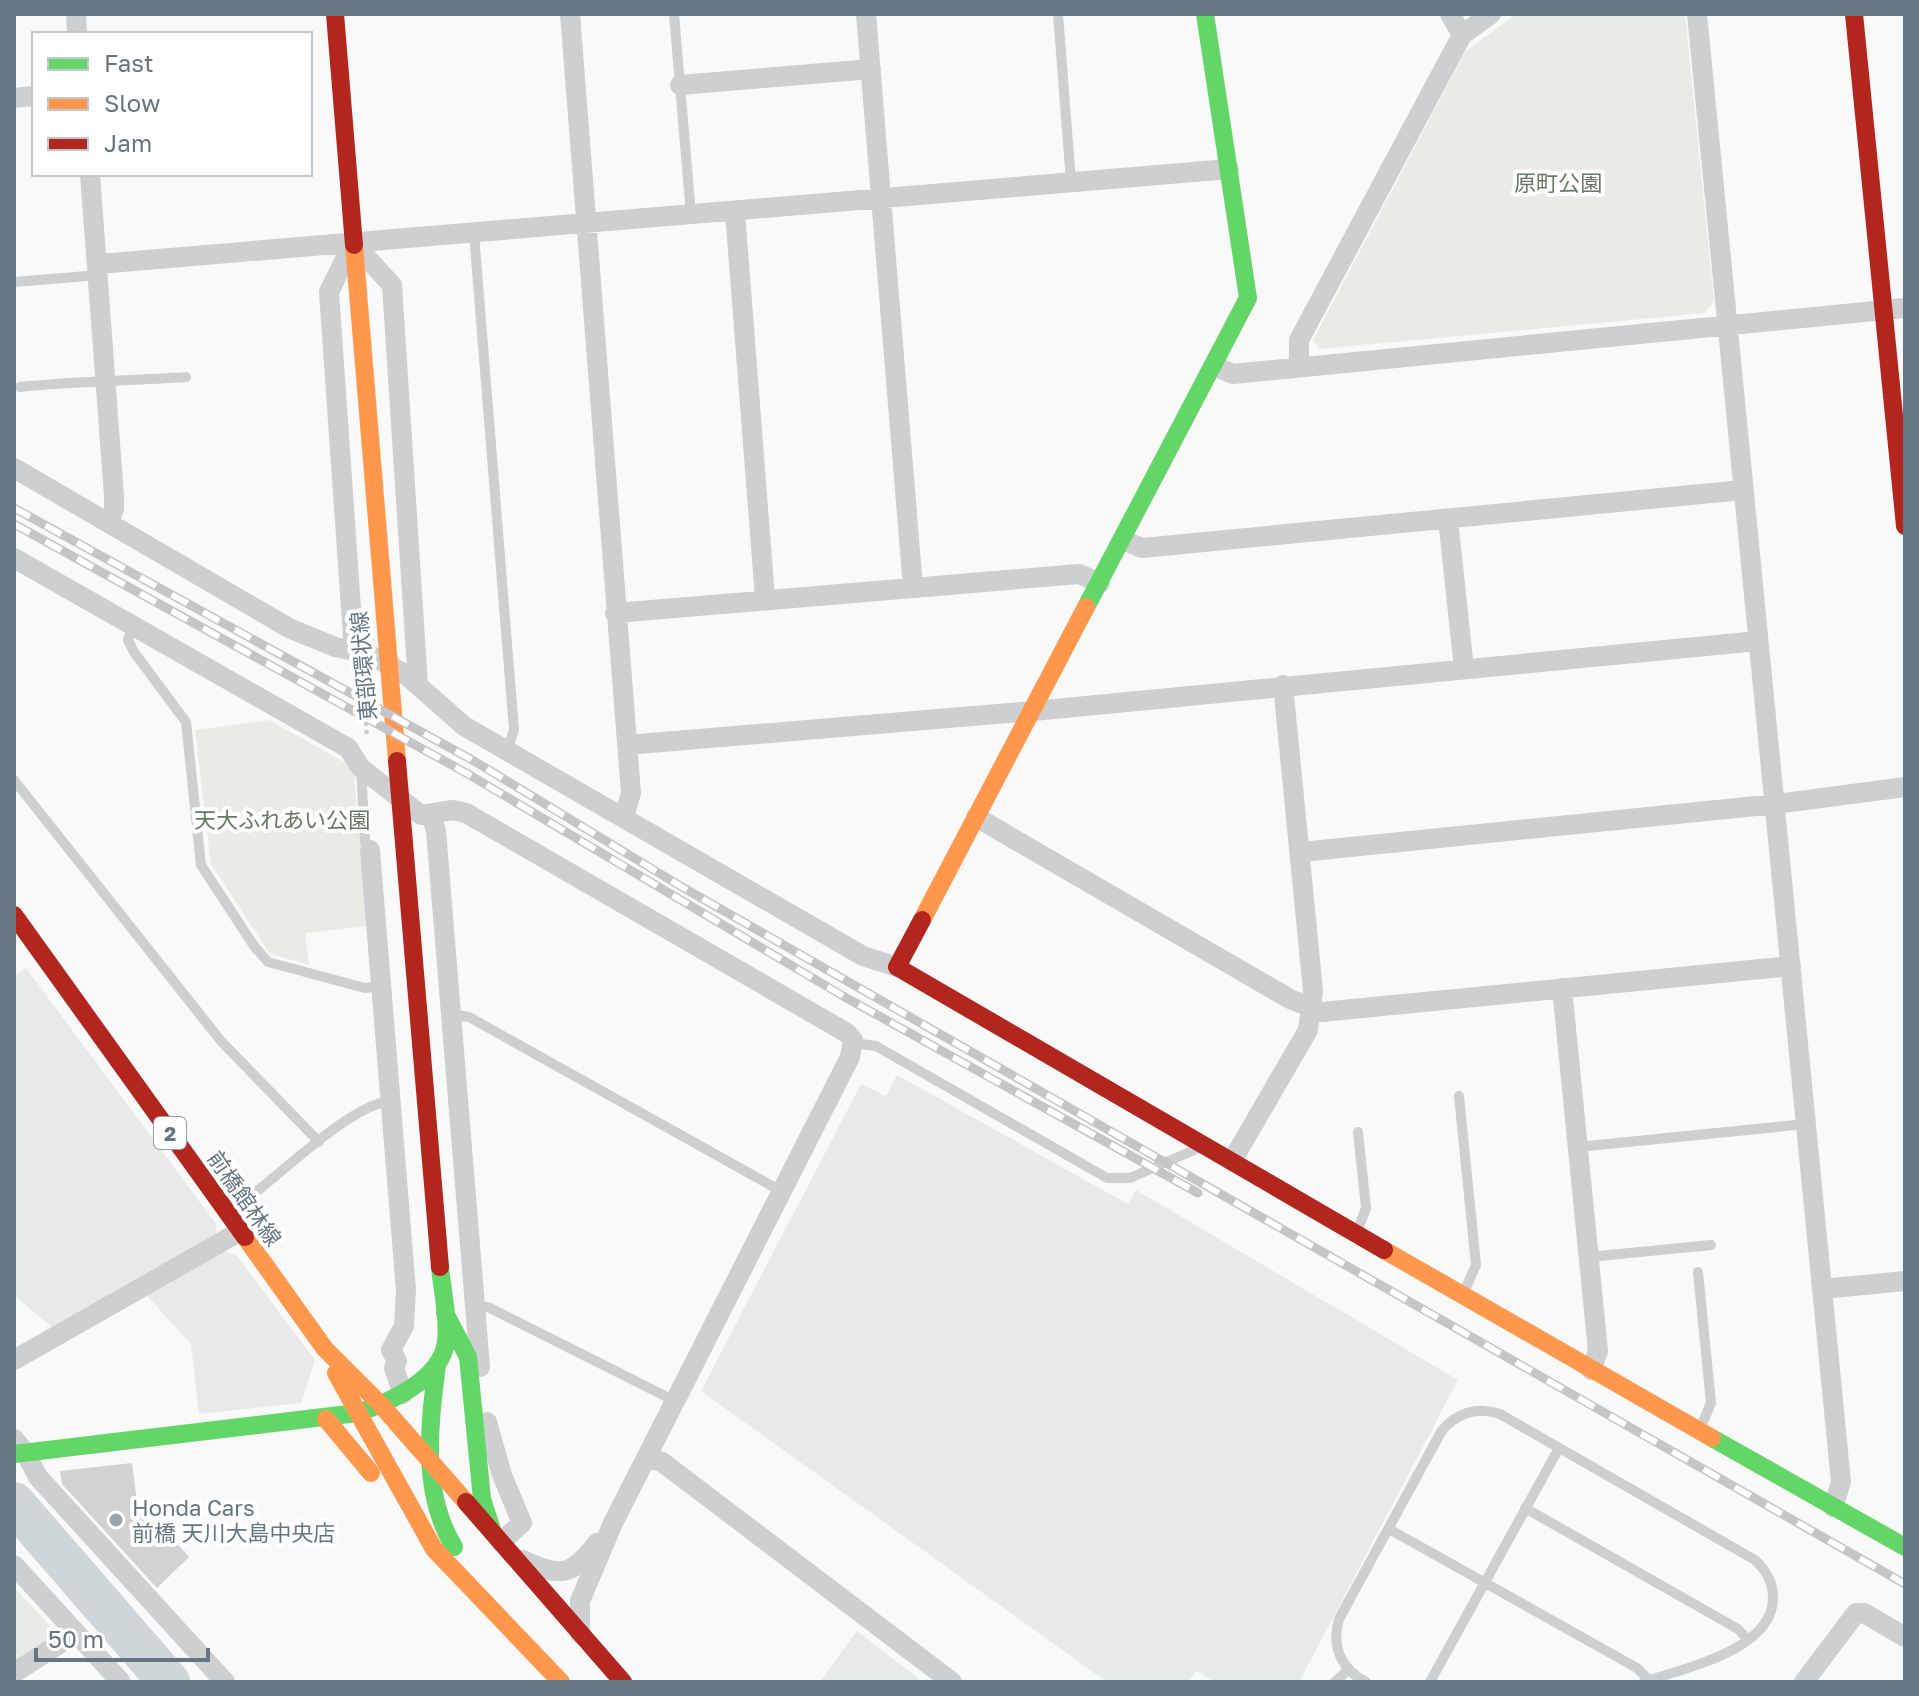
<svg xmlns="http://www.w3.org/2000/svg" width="1919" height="1696" viewBox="0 0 1919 1696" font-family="'Golos Text','Noto Sans JP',sans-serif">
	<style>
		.built { fill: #e8e9e9 }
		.green { fill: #e8ebe6 }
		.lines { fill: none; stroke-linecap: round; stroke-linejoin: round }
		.river { stroke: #ced6d9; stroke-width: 42 }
		.building { fill: #d0d2d3 }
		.path { stroke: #cbcccd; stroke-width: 4; stroke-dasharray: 4 4; stroke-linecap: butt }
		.lane { stroke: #cecfd0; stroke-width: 10 }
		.street { stroke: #cecfd0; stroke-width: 20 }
		.fast { stroke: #63d668; stroke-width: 18 }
		.slow { stroke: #ff974d; stroke-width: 18 }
		.jam { stroke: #b3261e; stroke-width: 18 }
		.rail-casing { stroke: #c3c5c6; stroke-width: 9 }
		.rail { stroke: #fff; stroke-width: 6; stroke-dasharray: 18; stroke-linecap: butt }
		.poi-dot { fill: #99a4ac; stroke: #fff; stroke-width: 3 }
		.labels { text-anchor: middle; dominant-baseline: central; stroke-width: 8; stroke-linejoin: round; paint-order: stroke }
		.shield { fill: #fff; stroke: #939fa8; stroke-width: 2 }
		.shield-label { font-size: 20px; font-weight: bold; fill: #657683 }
		.park-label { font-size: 22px; fill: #687a64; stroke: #fff }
		.street-label { font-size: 22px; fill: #657683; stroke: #fff }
		.poi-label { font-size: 22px; fill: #657683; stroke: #fff; text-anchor: start }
	</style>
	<rect width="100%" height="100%" fill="#f9f9f9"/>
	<path class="built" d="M26 968 216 1224V1238L54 1329 14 1295V977Z
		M897 1075 1128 1204 1136 1190 1458 1380 1299 1682H1215L1197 1671 1188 1682H1107L701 1391 861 1084 886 1096Z
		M224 1251 237 1256 315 1360 301 1403 199 1414 191 1344 147 1296Z
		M857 1631 923 1682H820Z"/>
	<path class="green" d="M1516 14H1685L1714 301 1705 313 1320 349 1313 340 1465 52Z
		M269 720 346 763 354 775 368 926 305 933 309 965 270 954 211 864 195 730Z
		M14 1587 51 1627 49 1641 14 1663Z"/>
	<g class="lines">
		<path class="river" d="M14 1503 169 1682"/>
	</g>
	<path class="building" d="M132 1463 138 1510 166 1542 172 1538 189 1557 157 1588 62 1484 60 1471Z"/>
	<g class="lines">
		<path class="path" d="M362 674 367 737"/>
		<path class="lane" d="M674 14 691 215
			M1058 14 1071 182
			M474 234 514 730 507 750
			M14 282 99 275
			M20 387C76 381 130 381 186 377
			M132 626 128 640 134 652 186 722 201 865 254 946 268 962 365 988 381 986
			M361 768 365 842 370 850
			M14 780 221 1041 319 1142
			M451 1014 469 1017 781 1191
			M853 1043 876 1046 1107 1178H1130L1201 1147
			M1459 1096 1476 1265 1463 1294
			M1578 1147 1806 1124
			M232 1210C272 1184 346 1106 390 1101
			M1357 1232 1366 1208 1358 1132
			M1589 1257 1711 1245
			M1698 1272 1711 1403 1700 1429
			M475 1307H488L675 1401
			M1525 1508 1738 1629 1748 1640
			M1389 1529 1637 1668 1649 1680
			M1335 1682 1348 1670
			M1366 1682C1341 1669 1331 1646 1339 1619L1441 1432C1455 1413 1478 1406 1500 1414L1755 1560C1766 1570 1773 1583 1773 1598 1773 1650 1684 1668 1644 1682
			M1430 1682 1559 1448"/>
		<path class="street" d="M76 14 77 34
			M570 14 631 793 624 817
			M866 14 913 588
			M1450 14 1462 35
			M1697 14 1841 1482 1833 1507
			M680 85 871 69
			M14 98 34 96
			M90 174 114 496V509L109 523
			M735 212 765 598
			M98 264 1229 169
			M1214 366 1233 374 1905 308
			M1299 368V340L1462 35 1491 14
			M14 468 289 628 335 647 368 654 405 674 464 726 863 956 897 967
			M1448 519 1464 669
			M1123 540 1142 548 1743 490
			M14 558 348 748 361 768 421 815 453 810 466 813 847 1033 853 1040 850 1057 613 1523 580 1601V1634
			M615 613 1079 574 1100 583
			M354 651 329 292 353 243 392 285 418 685
			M627 745 1034 711 1758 641
			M431 815 436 831 480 1367
			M976 817 1290 999 1322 1012 1791 966
			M370 850 406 1290 404 1326 391 1350 397 1361 394 1368 403 1394
			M1301 852 1776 804 1905 787
			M1562 988 1598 1351 1591 1370
			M1232 1161 1308 1030 1313 991 1283 685
			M1823 1289 1905 1281
			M14 1360 239 1232
			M487 1422 502 1475 522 1523 501 1542
			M14 1439 25 1452 38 1477 225 1682
			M648 1457 662 1462 952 1682
			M523 1560C560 1578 572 1576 597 1543
			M14 1565 121 1682
			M14 1673 76 1633
			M1804 1682 1856 1613H1864L1905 1637"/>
		<path class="fast" d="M1086 607 1248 298 1205 14
			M445 1313 468 1357 482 1499 492 1530
			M437 1365C429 1427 421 1492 454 1547
			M1712 1438 1905 1547
			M14 1454 357 1413C388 1403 441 1380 446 1342 449 1318 442 1290 440 1267"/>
		<path class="slow" d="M354 245 397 761
			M922 920 1086 607
			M245 1237 325 1349 382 1406 466 1502
			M1384 1250 1712 1438
			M336 1373 434 1549 561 1682
			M326 1419 371 1473"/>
		<path class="jam" d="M335 14 354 245
			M1854 14 1905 526
			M397 761 440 1267
			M14 915 245 1237
			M922 920 897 967 1384 1250
			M466 1502 623 1682"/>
		<defs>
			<path id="rail" d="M14 508 474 761 682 887 1905 1584
				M14 524 468 774 843 996 1198 1193"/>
		</defs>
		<use href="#rail" class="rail-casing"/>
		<use href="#rail" class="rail"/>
	</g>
	<circle class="poi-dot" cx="116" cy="1520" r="8"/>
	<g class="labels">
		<rect class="shield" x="154" y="1117" width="32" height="32" rx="6"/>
		<g class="shield-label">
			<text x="170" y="1133">2</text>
		</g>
		<g class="park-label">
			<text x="1558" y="182">原町公園</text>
			<text x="282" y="819">天大ふれあい公園</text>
		</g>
		<g class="street-label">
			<text transform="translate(363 666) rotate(-95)">東部環状線</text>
			<text transform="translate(245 1198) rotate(55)">前橋館林線</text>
		</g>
		<g class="poi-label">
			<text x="132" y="1507">Honda Cars<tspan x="132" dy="25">前橋 天川大島中央店</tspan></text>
		</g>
	</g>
	<rect width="1919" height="1696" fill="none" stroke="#657683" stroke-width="32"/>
	<rect x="32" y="32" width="280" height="144" fill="#ffffff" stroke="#c1c8cd" stroke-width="2"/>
	<rect x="48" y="58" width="40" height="12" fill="#63d668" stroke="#c1c8cd" stroke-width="2"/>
	<text x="104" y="72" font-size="24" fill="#657683">Fast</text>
	<rect x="48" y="98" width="40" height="12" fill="#ff974d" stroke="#c1c8cd" stroke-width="2"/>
	<text x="104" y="112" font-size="24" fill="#657683">Slow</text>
	<rect x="48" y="138" width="40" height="12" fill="#b3261e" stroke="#c1c8cd" stroke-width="2"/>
	<text x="104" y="152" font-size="24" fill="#657683">Jam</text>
	<path d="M36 1648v12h172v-12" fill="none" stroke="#657683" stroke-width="4"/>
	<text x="48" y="1648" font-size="24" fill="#657683" stroke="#ffffff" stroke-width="6" paint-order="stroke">50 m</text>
</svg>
